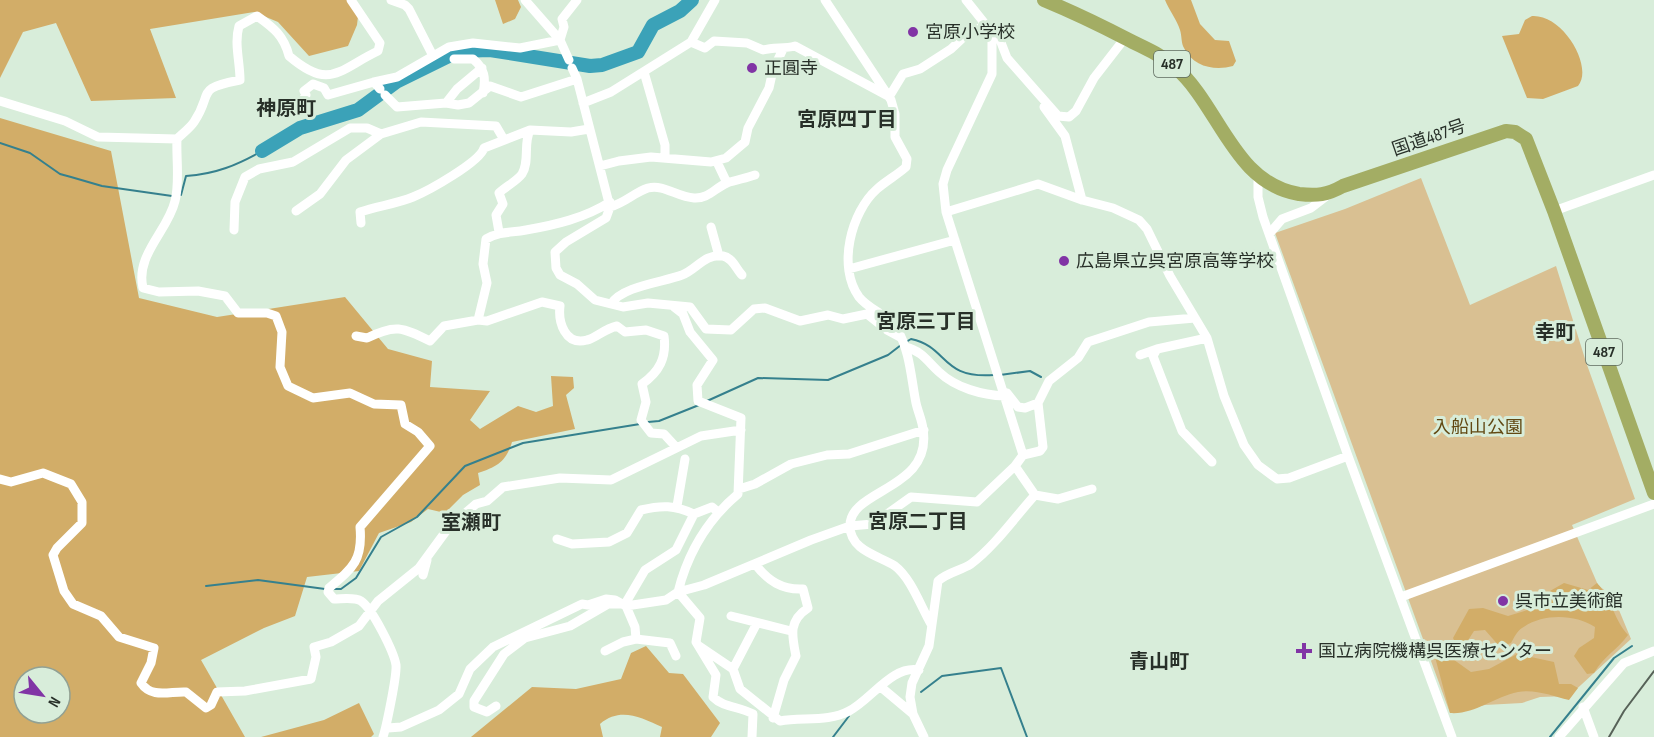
<svg xmlns="http://www.w3.org/2000/svg" width="1654" height="737" viewBox="0 0 1654 737" font-family="'Sofia Sans Condensed','Noto Sans JP',sans-serif">
	<style>
		.green { fill: #d9c092 }
		.forest { fill: #d2ad68; fill-rule: evenodd }
		.lines { fill: none; stroke-linecap: round; stroke-linejoin: round }
		.stream { stroke: #35808d; stroke-width: 2 }
		.river { stroke: #3ba2b8; stroke-width: 14 }
		.minor { stroke: #fff; stroke-width: 9 }
		.highway { stroke: #a3ad64; stroke-width: 14 }
		.rail { stroke: #576258; stroke-width: 2 }
		.poi-dot { fill: #8134a5; stroke: #d8edda; stroke-width: 2 }
		.labels { text-anchor: middle; dominant-baseline: central; stroke-width: 6; stroke-linejoin: round; paint-order: stroke }
		.shield { fill: #d8edda; stroke: #5d695e; stroke-width: 1.5 }
		.shield-label { font-size: 16px; font-weight: bold; fill: #283029 }
		.poi-label { font-size: 18px; fill: #283029; stroke: #d8edda; text-anchor: start }
		.street-label { font-size: 18px; fill: #283029; stroke: #d8edda }
		.park-label { font-size: 18px; fill: #624913; stroke: #d8edda }
		.neighbourhood-label { font-size: 20px; font-weight: bold; fill: #283029; stroke: #d8edda }
	</style>
	<rect width="100%" height="100%" fill="#d8edda"/>
	<path class="green" d="M1421 178 1470 305 1556 266 1586 362 1635 499 1572 525 1598 585 1614 598 1631 639 1569 696 1540 697 1522 703 1485 705 1450 713 1275 233 1345 209Z"/>
	<path class="forest" d="M0 0H353L359 8 357 25 348 46 309 56 278 22 254 12 150 29 176 98 91 101 56 23 23 32 0 78Z
		M495 0H518L521 7 515 19 503 24Z
		M1165 0H1191L1200 24 1215 40 1229 41 1236 61 1233 66C1215 71 1193 67 1184 48 1181 43 1182 36 1180 30 1177 20 1169 10 1165 0Z
		M1532 16C1563 14 1594 67 1578 86L1543 99 1527 98 1502 36 1519 34 1525 20Z
		M0 118 111 151 139 298 217 317 345 297 388 349 432 361 430 387 490 391 470 420 480 429 518 406 536 412 553 406 551 376 573 377 574 388 566 395 575 429 512 442C506 462 497 467 478 473L480 485 463 495 445 513 428 509 411 522 379 533 359 571 307 577 295 616 264 628 201 660 245 737H0ZM24 677H60V713H24Z
		M1564 583 1588 590 1597 583C1612 599 1614 620 1628 635 1617 650 1604 656 1594 673L1587 674 1574 656 1579 648 1594 638 1595 627C1575 614 1543 613 1522 628 1517 631 1514 638 1511 643L1500 647 1485 630 1474 631 1465 645 1466 653 1461 654 1453 638 1469 609 1483 608 1508 616 1544 605 1550 591Z
		M646 646 669 673 683 674 720 723 711 737H660L662 727C640 717 620 707 600 724L603 737H471L532 687 576 689 621 679 631 653Z
		M1517 654 1554 662 1559 684H1571L1578 688 1569 700C1552 696 1536 689 1518 692 1494 697 1474 715 1450 713L1435 657H1450L1471 672 1489 669Z
		M359 703 374 734 371 737H261L324 720Z"/>
	<g class="lines">
		<path class="stream" d="M0 143 30 153 60 174 71 177 102 186 172 196
			M181 195 186 176C216 174 237 165 262 151
			M906 342 911 339C949 347 940 379 994 375
			M1000 375 1030 371 1041 377
			M707 401 758 378 828 380 888 355 901 345
			M648 422 659 421 699 405
			M206 586 258 580 325 589
			M333 589H341L356 578 381 537 417 517 465 466 523 443 640 424
			M921 692 942 676 1001 668 1027 737
			M833 737 849 716
			M1550 737 1614 658 1632 646"/>
		<path class="river" d="M262 151 300 128 358 110 396 82 459 51 490 50 590 66 602 65 638 52 653 25 680 11 692 0"/>
		<path class="minor" d="M391 0 405 5 409 9 432 54
			M825 0 891 100 895 114V137L907 159 906 167C897 175 886 181 877 189 851 212 837 267 859 297 869 310 889 315 897 329 910 351 911 378 916 403 918 412 922 420 923 429 933 490 849 489 850 526 850 551 880 556 895 566 911 578 921 607 931 624
			M966 0 986 25 992 40V74L947 170 943 184 946 212 1023 455
			M691 42 705 48 714 41 747 43 763 50C774 47 784 49 795 46L888 96
			M454 59H473C485 69 486 78 483 93
			M569 60 560 40 564 27 562 19 577 0
			M644 72 665 145V157
			M577 79 610 207 606 218 566 242 555 252 556 268 560 275 577 284 595 300 623 307 648 303 690 307 706 329 731 330 754 309 765 308 800 321 828 315 843 319 867 314 887 330 900 337
			M380 89 374 82 397 77 449 47 473 43 520 48 560 40 525 0
			M385 95 397 107 446 103 458 105 469 103 490 86 521 97 577 79 572 68
			M889 97 903 74 920 69 951 49 968 33 986 25 997 32 1007 58 1058 116 1069 117 1076 111 1094 78 1125 38
			M0 101 65 121 98 137 177 139C182 134 190 128 194 122 214 92 194 89 240 80 240 61 234 44 239 26L257 16C274 28 284 36 289 56 330 91 338 70 378 51L380 43 351 0
			M446 103 457 89 482 68
			M583 103 611 92 691 42 715 0
			M300 104 306 95 304 91 313 84 324 88 328 95 374 82
			M1044 107 1065 136 1082 200
			M177 139C176 158 180 182 175 201 168 231 135 255 143 288L159 292 198 291 225 296 238 313H267L276 316 282 332 280 367 288 386 313 398 350 393 374 404 401 405 405 424 418 432 430 446 360 527C363 560 353 568 329 588L328 592 334 599C342 599 355 597 361 601 372 608 394 652 396 665 397 676 386 728 383 737
			M717 162 727 183
			M600 166 619 161 651 157 711 162 726 158 745 142 748 128 769 88 773 70 783 49
			M1258 177V197L1263 217 1348 456 1452 737
			M610 207C625 203 635 192 648 188 664 184 677 197 694 198 708 199 715 188 727 183 736 180 746 178 755 175
			M296 211 320 194 346 160 381 134
			M1554 211 1654 175
			M946 212 1038 184 1082 200 1113 208 1139 220 1147 229 1170 276 1207 338 1224 396 1244 445 1258 465 1277 479 1289 478 1348 456
			M361 223 360 212C377 206 396 204 413 197 428 191 480 162 484 148L530 130 571 132 589 129
			M711 227 719 256
			M234 230 235 202 245 177 259 169 293 162 350 128H367L381 134 421 122 496 126 503 138
			M499 232 496 215 503 204 499 193C505 187 517 181 522 174 530 161 523 144 530 130
			M1270 233 1282 219 1311 208 1328 195
			M849 269 955 240
			M611 304C622 286 664 282 682 275 696 270 705 253 723 256 733 258 736 269 742 275
			M674 307 683 314 690 332 713 360 697 385 698 401 741 418 738 494C707 520 688 552 678 592L700 618 696 642 716 675 713 697C724 708 739 706 753 714L752 737
			M478 320 487 283 483 264 486 239C501 231 511 233 526 230 555 225 585 218 610 202
			M356 336 367 338C395 324 402 327 430 341L444 326 478 320 487 321 542 302 560 306C558 322 565 346 587 340 596 338 604 329 617 326L625 332 646 330 664 336C667 358 659 372 642 384L646 402 641 420 651 433 664 434 676 447
			M1207 338 1157 349 1153 356 1182 431 1212 462
			M905 347C922 351 927 361 939 372 956 388 982 395 1005 396
			M1140 355 1157 349
			M1007 393 1018 407 1025 408 1038 403
			M0 479 11 482 43 473 71 484 82 502V523L57 548 53 555 64 591 73 604 101 616 119 637 154 648 151 663 141 683C152 699 170 691 186 692L206 708 211 705 217 692 245 691 311 679 316 657 314 647 331 642 359 626 378 601 419 568 449 527 476 504 487 501 503 487 560 478 611 480 701 436 741 430
			M739 489 755 484 791 464 827 455 849 454 924 430
			M1035 495 1058 499 1092 489
			M677 506 685 459
			M557 539 572 544 609 542 627 533 641 510C662 505 674 505 694 514
			M755 564C768 581 782 590 803 589L808 608C788 621 792 636 796 656L784 680 773 718
			M423 575 427 560
			M1401 597 1654 504
			M731 616 791 631
			M636 639 670 643 676 656
			M699 646 733 669 740 689 780 721C802 717 829 722 849 711 872 699 892 665 919 670
			M605 651 623 642 636 639 635 627 626 606
			M733 669 757 623
			M882 688 913 714
			M496 706 487 712 474 707V701L504 654 525 638 570 626 608 604H625L645 570 676 550 694 514 712 507 718 512
			M1583 707 1594 737
			M388 728 401 727 439 710 459 694 470 669 493 647 582 604 588 605 606 599 615 600 626 606 666 600 678 592 704 585 811 540 850 526 873 524 911 497 977 502 1015 466
			M924 737 913 714 910 697 912 683 929 646 938 581C948 572 960 571 971 564 995 546 1015 517 1035 495L1015 466 1023 455 1040 451 1043 447 1038 403 1049 381 1078 358 1088 342 1149 322 1195 318
			M1559 737 1624 663 1654 651"/>
		<path class="highway" d="M1044 0C1073 12 1100 25 1127 39 1144 48 1161 54 1175 67 1220 106 1233 183 1299 194 1317 196 1327 195 1343 186L1506 131 1515 132 1526 139 1554 211 1654 493"/>
		<path class="rail" d="M1609 737 1624 711 1654 671"/>
	</g>
	<g class="poi-dot">
		<circle cx="913" cy="32" r="6"/>
		<circle cx="752" cy="68" r="6"/>
		<circle cx="1064" cy="261" r="6"/>
		<circle cx="1503" cy="601" r="6"/>
		<path d="M1301 642h6v6h6v6h-6v6h-6v-6h-6v-6h6z"/>
	</g>
	<g class="labels">
		<g class="shield">
			<rect x="1154" y="51" width="36" height="26" rx="4.5"/>
			<rect x="1586" y="339" width="36" height="26" rx="4.5"/>
		</g>
		<g class="shield-label">
			<text x="1172" y="64">487</text>
			<text x="1604" y="352">487</text>
		</g>
		<g class="poi-label">
			<text x="925" y="32">宮原小学校</text>
			<text x="764" y="68">正圓寺</text>
			<text x="1076" y="261">広島県立呉宮原高等学校</text>
			<text x="1515" y="601">呉市立美術館</text>
			<text x="1318" y="651">国立病院機構呉医療センター</text>
		</g>
		<g class="street-label">
			<text transform="translate(1429 138) rotate(-19)">国道487号</text>
		</g>
		<g class="park-label">
			<text x="1478" y="427">入船山公園</text>
		</g>
		<g class="neighbourhood-label">
			<text x="286" y="109">神原町</text>
			<text x="847" y="120">宮原四丁目</text>
			<text x="926" y="322">宮原三丁目</text>
			<text x="1555" y="333">幸町</text>
			<text x="918" y="522">宮原二丁目</text>
			<text x="471" y="523">室瀬町</text>
			<text x="1159" y="662">青山町</text>
		</g>
	</g>
	<g transform="translate(42 695) rotate(120)"><circle r="28" fill="#d8edda" stroke="#92a193" stroke-width="1.5"/>
	<path d="M0-4.5L10 22L0 15L-10 22Z" fill="#8134a5"/>
	<text y="-9" font-size="16" font-weight="bold" text-anchor="middle" fill="#283029">N</text>
	</g>
</svg>
